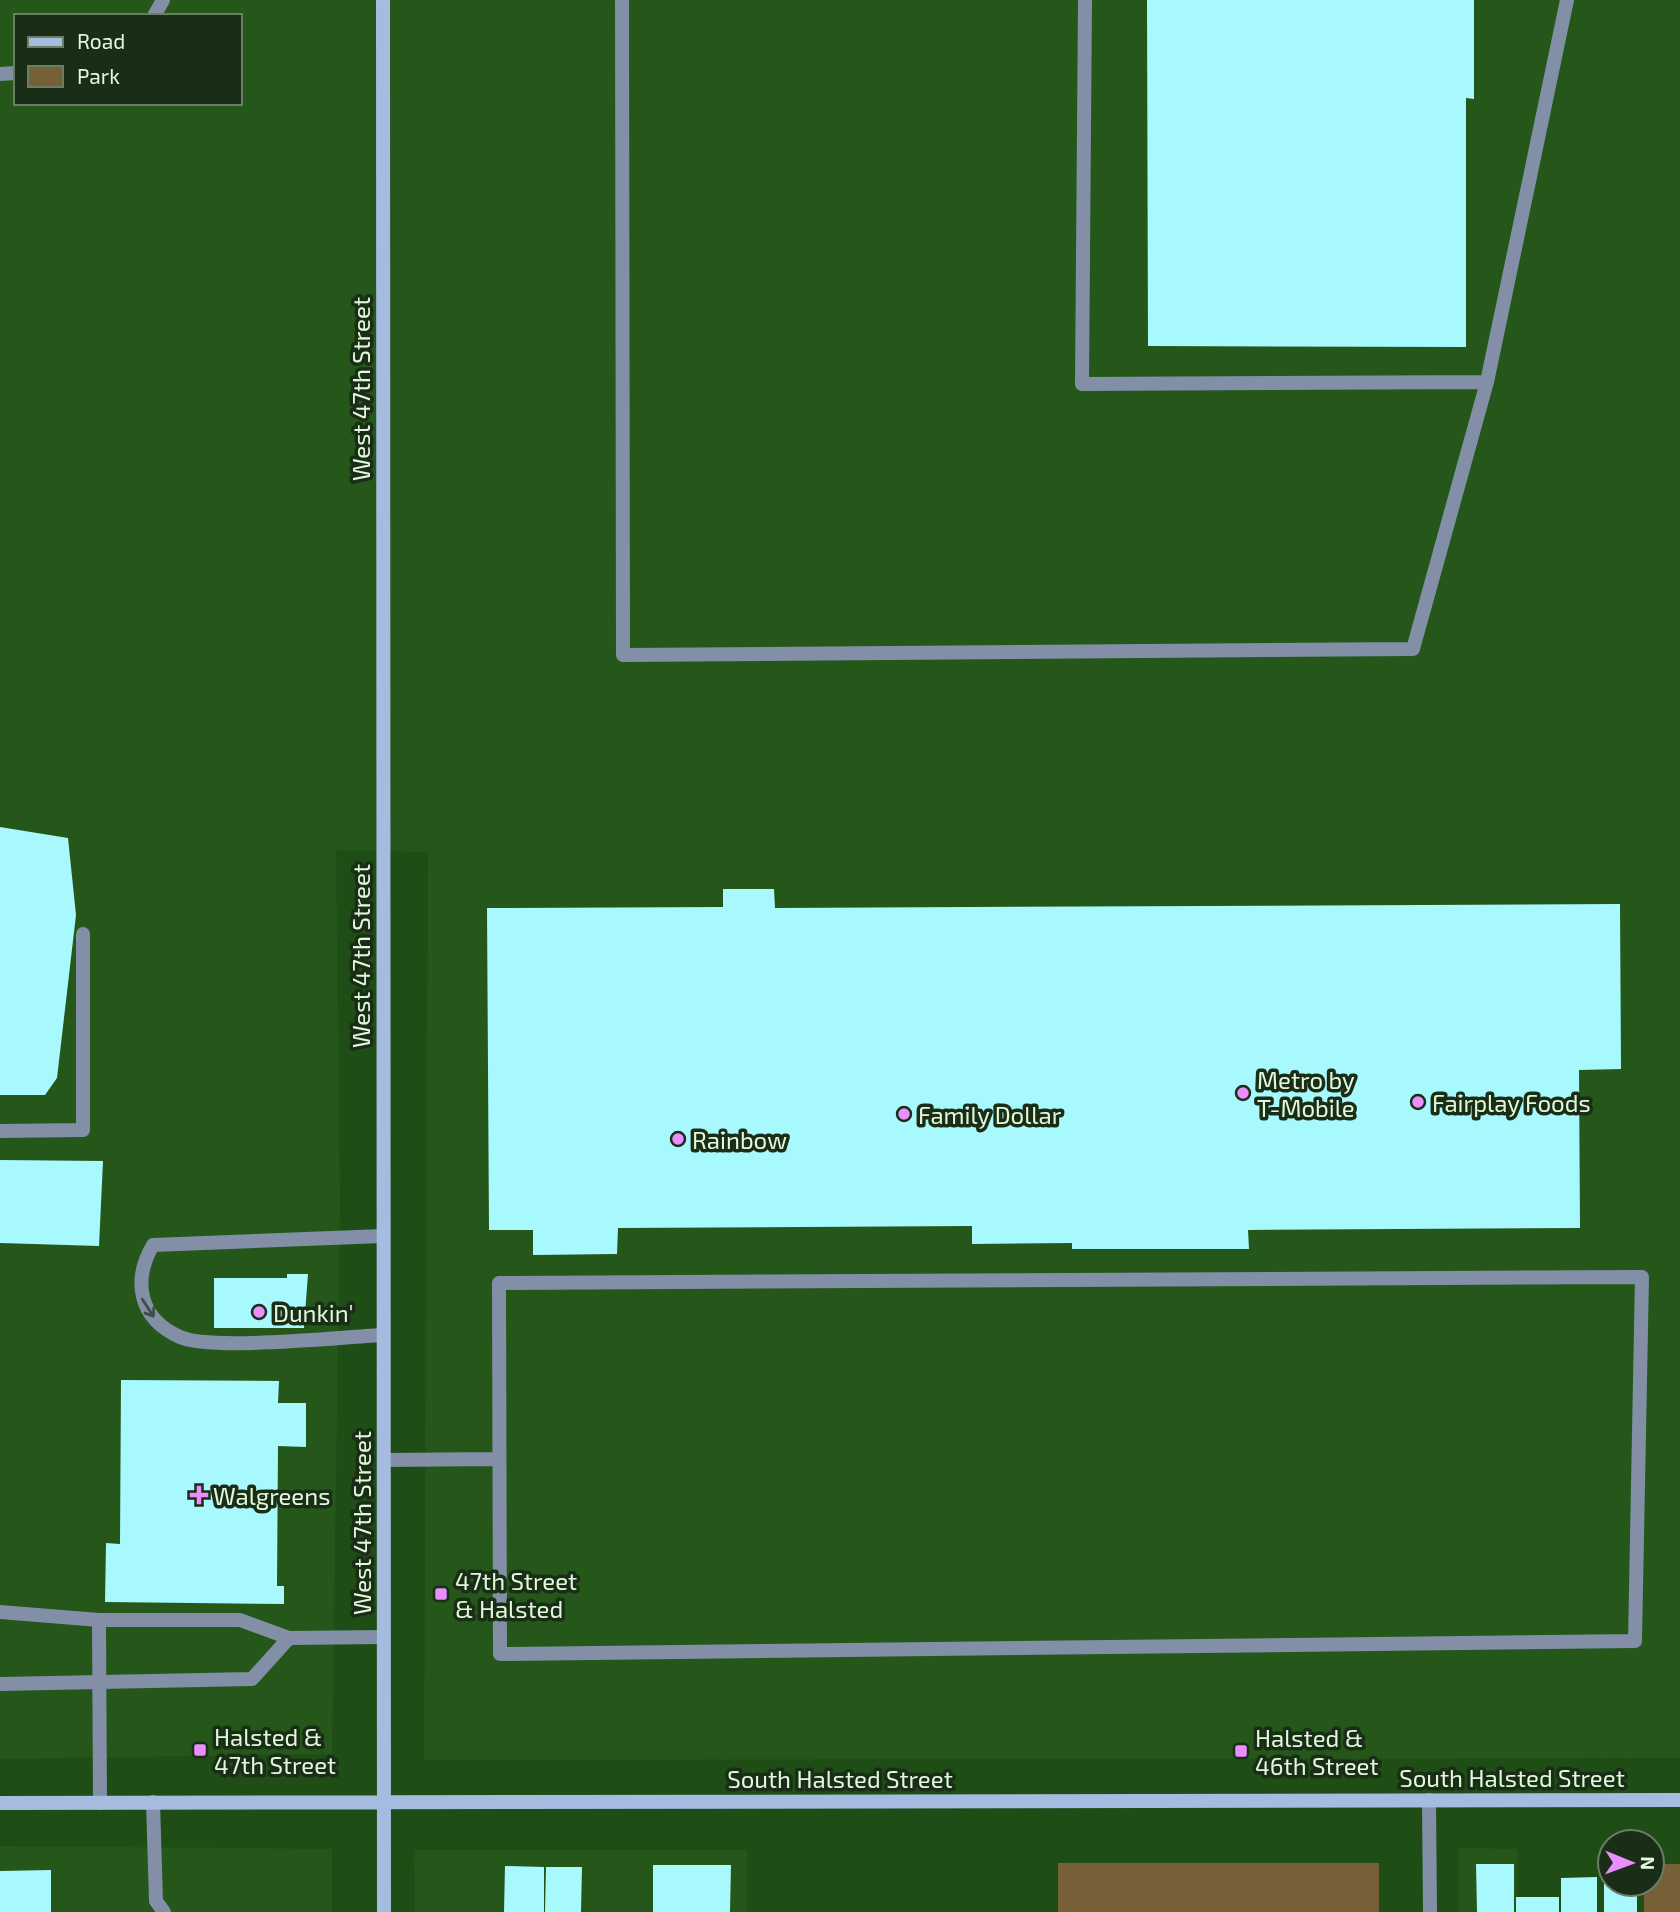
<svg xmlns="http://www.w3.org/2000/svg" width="1680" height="1912" viewBox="0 0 1680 1912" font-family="'Exo 2',sans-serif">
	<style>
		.built { fill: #245719; fill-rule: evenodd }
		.green { fill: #776037 }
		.building { fill: #a8f9fe }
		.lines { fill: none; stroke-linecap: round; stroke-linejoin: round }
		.lane { stroke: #828fa6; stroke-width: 14 }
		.street { stroke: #828fa6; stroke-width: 14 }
		.secondary { stroke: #a5bbdf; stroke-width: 14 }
		.oneway { stroke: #3e4f48 }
		.poi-dot { fill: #ea8dfd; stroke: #1a2d16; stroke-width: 2.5 }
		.labels { text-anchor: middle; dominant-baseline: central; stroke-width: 7; stroke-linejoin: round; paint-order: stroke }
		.street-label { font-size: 24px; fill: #e0f9da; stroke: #1a2d16 }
		.poi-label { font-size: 24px; fill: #e0f9da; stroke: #1a2d16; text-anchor: start }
	</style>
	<rect width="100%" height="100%" fill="#1f4d16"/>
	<path class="built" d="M0 0H1680V1758L424 1760 428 852 336 850 340 1201 332 1754 0 1759ZM16 16H240V103H16Z
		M0 1846 332 1849V1912H0Z
		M1458 1848 1517 1849V1912H1458Z
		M414 1850H747V1912H415Z"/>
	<path class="green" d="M1058 1863H1379V1912H1058Z
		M1652 1864H1680V1912H1644V1884H1652Z"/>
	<path class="building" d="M1147 0H1474V99L1466 98V347L1148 346Z
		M0 827 68 838 76 915 57 1078 45 1095H0Z
		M723 889H774L775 908 1620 904 1621 1069 1579 1070 1580 1228 1248 1230 1249 1249H1072V1243L972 1244V1226L618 1228 617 1254 533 1255V1230H489L487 908 723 907Z
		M0 1160 103 1161 99 1246 0 1243Z
		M287 1274H308L304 1328H214V1278H287Z
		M121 1380 279 1381 278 1403H306V1447L278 1446 277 1586H284V1604L105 1602 106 1543 120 1544Z
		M1476 1864H1514V1912H1477Z
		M653 1865H731L730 1912H653Z
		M505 1866 544 1867V1912H504Z
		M546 1867H582L581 1912H545Z
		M51 1870V1912H0V1871Z
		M1597 1877V1912H1561V1878Z
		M1604 1877H1610V1884H1637V1912H1604Z
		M1516 1897H1559V1912H1516Z"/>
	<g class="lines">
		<path class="lane" d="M622 0 623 655 1413 649 1487 382
			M1085 0 1082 384 1487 382 1567 0
			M154 16 163 0
			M0 74 16 73
			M0 1131 83 1130V934
			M383 1236 153 1245C132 1281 139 1319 180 1337 211 1351 343 1337 383 1335
			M1642 1277 1635 1641 500 1654 499 1283Z
			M384 1460 499 1459
			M0 1612 99 1620H240L289 1638 383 1637
			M99 1620 100 1803
			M0 1684 252 1679 289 1638
			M153 1802 156 1901 164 1912"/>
		<path class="street" d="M1429 1800 1430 1912"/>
		<path class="secondary" d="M383 0 384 1912
			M0 1803 1680 1800"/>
	</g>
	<defs><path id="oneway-shaft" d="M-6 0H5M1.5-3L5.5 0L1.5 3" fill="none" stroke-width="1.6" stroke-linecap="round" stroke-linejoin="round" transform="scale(1.75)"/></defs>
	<use class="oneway" href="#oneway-shaft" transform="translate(148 1308) rotate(57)"/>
	<g class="poi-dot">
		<circle cx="1243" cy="1093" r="7"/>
		<circle cx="1418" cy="1102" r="7"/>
		<circle cx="904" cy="1114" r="7"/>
		<circle cx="678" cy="1139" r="7"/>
		<circle cx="259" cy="1312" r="7"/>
		<path d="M195.5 1484.5h7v7h7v7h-7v7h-7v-7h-7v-7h7z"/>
		<rect x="434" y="1587" width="14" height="14" rx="3.5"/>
		<rect x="193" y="1743" width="14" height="14" rx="3.5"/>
		<rect x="1234" y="1744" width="14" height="14" rx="3.5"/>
	</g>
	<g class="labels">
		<g class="street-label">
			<text transform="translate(360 389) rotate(-90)">West 47th Street</text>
			<text transform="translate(360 956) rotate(-90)">West 47th Street</text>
			<text transform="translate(361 1523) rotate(-90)">West 47th Street</text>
			<text x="1512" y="1777">South Halsted Street</text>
			<text x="840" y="1778">South Halsted Street</text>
		</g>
		<g class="poi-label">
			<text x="1257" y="1079">Metro by<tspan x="1257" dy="28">T-Mobile</tspan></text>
			<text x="1432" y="1102">Fairplay Foods</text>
			<text x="918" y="1114">Family Dollar</text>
			<text x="692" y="1139">Rainbow</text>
			<text x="273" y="1312">Dunkin'</text>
			<text x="213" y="1495">Walgreens</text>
			<text x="455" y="1580">47th Street<tspan x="455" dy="28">&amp; Halsted</tspan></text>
			<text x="214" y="1736">Halsted &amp;<tspan x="214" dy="28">47th Street</tspan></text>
			<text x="1255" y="1737">Halsted &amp;<tspan x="1255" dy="28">46th Street</tspan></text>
		</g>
	</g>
	<rect x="14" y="14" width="228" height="91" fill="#1a2d16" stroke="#697f64" stroke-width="2"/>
	<rect x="28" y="37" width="35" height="10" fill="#a5bbdf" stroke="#697f64" stroke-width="2"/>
	<text x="77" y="49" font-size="21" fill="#e0f9da">Road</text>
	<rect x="28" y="66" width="35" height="21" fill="#776037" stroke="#697f64" stroke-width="2"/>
	<text x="77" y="84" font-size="21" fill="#e0f9da">Park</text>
	<g transform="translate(1631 1863) rotate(91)"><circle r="33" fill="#1a2d16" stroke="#697f64" stroke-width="2"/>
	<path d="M0-5L12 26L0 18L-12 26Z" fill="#ea8dfd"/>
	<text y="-10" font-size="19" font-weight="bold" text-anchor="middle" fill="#e0f9da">N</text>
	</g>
</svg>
